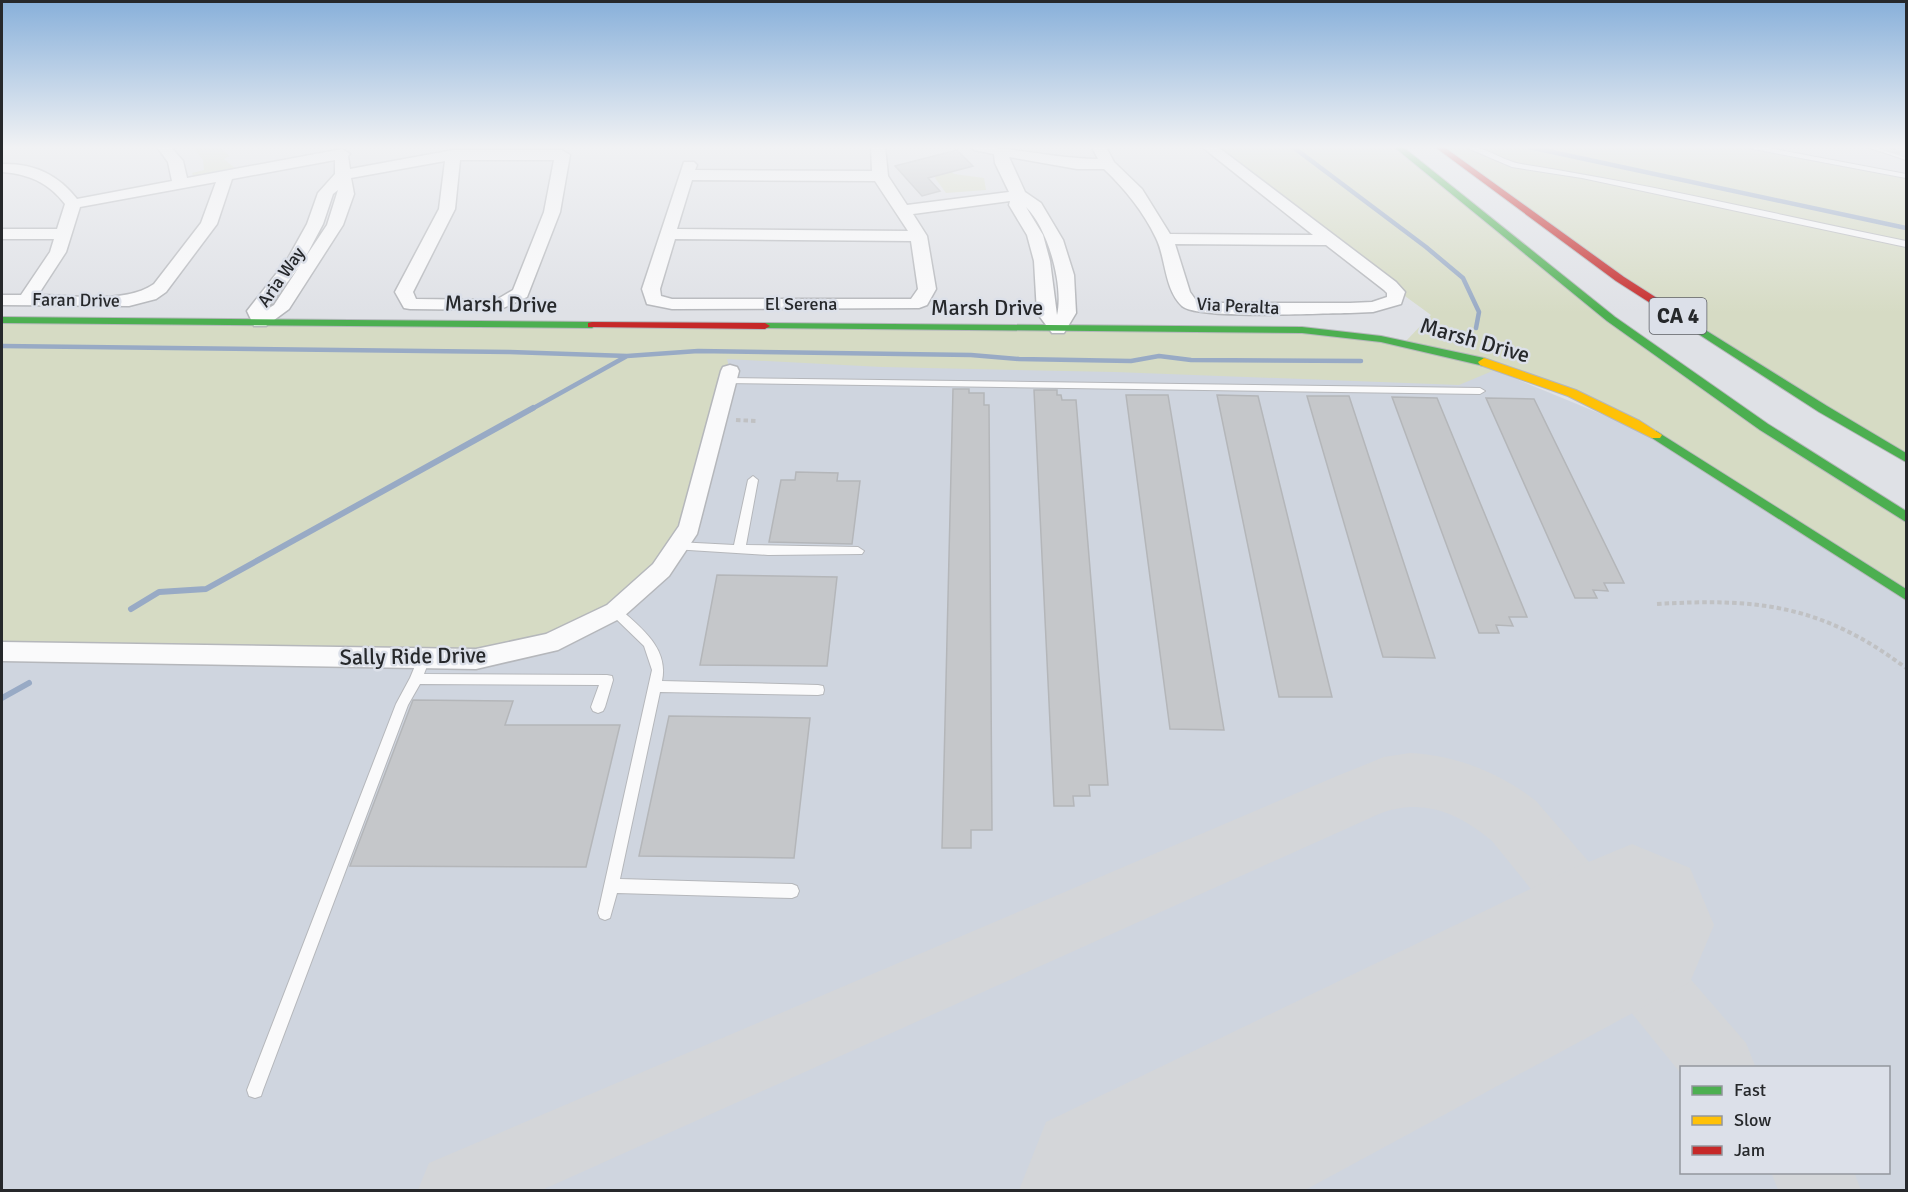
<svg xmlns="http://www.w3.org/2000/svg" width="1908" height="1192" viewBox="0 0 1908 1192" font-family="Signika,sans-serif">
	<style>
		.built { fill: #cfd5df; fill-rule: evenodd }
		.green { fill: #d6dbc4 }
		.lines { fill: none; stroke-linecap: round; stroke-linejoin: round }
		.stream-far1 { stroke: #98aac5; stroke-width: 4.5 }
		.stream { stroke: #98aac5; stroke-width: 6 }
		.taxiway { fill: #d4d6d9; fill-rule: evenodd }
		.runway { fill: #d4d6d9; fill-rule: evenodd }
		.building { fill: #c5c7ca; stroke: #b4b6b9; stroke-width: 1.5 }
		.lane-casing { stroke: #b5b7bb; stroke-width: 2 }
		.street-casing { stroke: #b5b7bb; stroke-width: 3 }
		.fast-casing { stroke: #b5b7bb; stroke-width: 2 }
		.slow-casing { stroke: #b5b7bb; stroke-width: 2 }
		.jam-casing { stroke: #b5b7bb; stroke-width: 2 }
		.path { stroke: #c0c1c3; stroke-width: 4; stroke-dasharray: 4.5 3; stroke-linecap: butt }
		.lane { fill: #fafafb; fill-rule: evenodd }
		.street { fill: #fafafb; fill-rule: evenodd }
		.fast { fill: #4caf50; fill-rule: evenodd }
		.slow { fill: #ffc107; fill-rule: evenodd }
		.jam { fill: #c62828; fill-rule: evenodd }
		.rail-casing { stroke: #cacbcc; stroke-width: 5 }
		.rail { stroke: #dce0e9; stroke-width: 4; stroke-dasharray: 10; stroke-linecap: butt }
		.labels { text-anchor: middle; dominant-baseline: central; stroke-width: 5; stroke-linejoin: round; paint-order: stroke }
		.far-street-label { font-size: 18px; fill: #26282b; stroke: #dce0e9 }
		.shield { fill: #dce0e9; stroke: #5d5f64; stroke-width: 1.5 }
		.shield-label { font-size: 21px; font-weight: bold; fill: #26282b }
		.street-label { font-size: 22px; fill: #26282b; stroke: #dce0e9 }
	</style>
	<rect width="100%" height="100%" fill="#dfe1e6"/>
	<path class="built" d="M1451 352 1669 442 1906 595V1190H2V652L476 659 726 359ZM1682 1068H1888V1172H1682Z"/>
	<path class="green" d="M193 147H219L230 156 224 159 236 169 193 176 192 173 204 170 203 160Z
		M1209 147H1398L1558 277 1764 427 1906 515V595L1669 442 1502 367 1459 385 1115 372 882 367 727 359 730 371 689 528 615 611 476 659 2 652V321L1302 330 1405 342 1431 315 1328 240Z
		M1439 147H1753L1906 176V458L1823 409 1498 192Z
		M950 170 954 174 984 178 986 190 946 193 935 178 936 174Z"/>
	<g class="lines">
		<path class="stream-far1" d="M1293 147 1426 247 1463 278 1479 312 1476 328
			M1529 147 1906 228
			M2 346 510 352 627 356 698 351 971 355 1019 359 1131 361 1159 356 1191 360 1361 361
			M530 410 627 356"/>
		<path class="stream" d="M131 609 159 592 206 589 533 408
			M2 698 29 683"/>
		<path class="taxiway" d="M1410 753C1456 755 1500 773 1536 801L1746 1043 1756 1068H1682V1075L1492 841C1459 813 1422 797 1379 814L542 1190H418L429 1163 1337 776 1384 757Z
			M1771 1172H1854L1861 1190H1778Z"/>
		<path class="runway" d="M1632 844 1690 868 1714 925 1690 982 1305 1190H1019L1046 1122 1574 868Z"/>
	</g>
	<path class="building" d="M957 150 973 166 928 178 940 191 922 196 895 166Z
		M953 389H969V393H984V405H989L992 830H971V848H942Z
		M1034 390H1057V395H1061L1062 400H1076L1108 785H1089L1090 796H1073L1074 806H1054Z
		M1126 395H1168L1224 730 1170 729Z
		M1217 395 1258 396 1332 697H1279Z
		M1307 396H1349L1435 658 1383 657Z
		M1392 397 1437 398 1527 617H1509L1513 626 1496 625 1499 633H1479Z
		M1486 398 1534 399 1624 583H1604L1608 591 1593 590 1597 598H1575Z
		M796 472 838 473 837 481H860L852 544 769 542 781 480H795Z
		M717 575 837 577 827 666 700 665Z
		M413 700 513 701 505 725H620L586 867 350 866Z
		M669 716 810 718 794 858 639 856Z"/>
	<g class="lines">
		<defs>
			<path id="lane" d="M1465 147C1484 145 1502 161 1521 164 1650 184 1778 215 1906 241V247L1582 178 1512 167Z
				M1749 147H1764L1906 174V178L1753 149Z
				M1867 147H1878L1906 156V160Z
				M727 378 1480 388 1485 391 1480 394 723 383 722 381Z
				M753 476 758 480 746 545 858 547 864 551 862 554 768 555 673 549 671 546 677 542 734 545 748 480Z
				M615 606 619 608C641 628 669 648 662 681L818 685 823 686 824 690 823 694 818 695 660 692 620 879 792 884 797 886 799 891 797 896 792 898 617 893 610 918 605 920 600 918 598 913 652 670 644 646 611 614 609 611 611 608Z
				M424 653 428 654 430 658 424 674 607 675 612 676 613 680 605 707 603 711 598 713 593 711 591 707 599 685 420 684 408 705 263 1090 261 1096 255 1098 249 1096 247 1090 396 704 410 678 420 654Z"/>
			<path id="street" d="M157 147H171L183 161 187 178 342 149 350 154 348 156 350 169 453 150H562L570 155 560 212 527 297 499 310 410 309 404 308 395 292 439 209 445 161 351 178 354 194 343 225 289 309 266 326H254L247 311 287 260 307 224 318 193 335 174V160L232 179 217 224 166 292 156 299 129 306 2 305V295H21L50 252 54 239H2V229H57L65 204C48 182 28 174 2 172V164C32 163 58 174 77 199L172 181 168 162ZM460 160H554L544 212 513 290 496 300 416 299 413 292 455 209ZM216 182 201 223 154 284C126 304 72 295 38 295L66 252 80 207ZM338 190 327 225 305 258 323 224 333 194ZM299 267 274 305 266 310Z
				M871 147H885L888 176 907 205 1009 192 995 163 994 154 974 150 972 147C1015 147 1055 159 1098 159L1092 147H1106L1114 162 1142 189 1170 234 1313 235 1202 147H1218L1396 282 1405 292 1401 304 1373 312 1350 313C1322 313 1198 320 1182 306 1164 289 1166 258 1156 238 1143 211 1125 189 1104 169H1077L1009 157 1025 192 1041 203 1063 240 1074 275 1076 313 1064 333H1052L1037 313 1034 261 1027 235 1009 205 1010 201 913 214 927 236 936 289 927 305 919 308 672 309 647 304 642 289 684 162H694L697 165 695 170 872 171ZM692 180 875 181 908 231 677 229ZM1026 207C1048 228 1064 286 1057 315L1050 261 1043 235ZM675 239 911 241 918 289 911 299H672L661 296 660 289ZM1175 244 1326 245 1384 290 1387 293V297L1372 302 1350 303H1207L1195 299 1190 292Z
				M730 365 737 367 739 371 697 534 669 576 623 617 558 650 476 669 2 661V642L476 649 546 634 607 605 653 564 679 526 721 371 723 367Z"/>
			<path id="fast" d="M1394 147H1403L1615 317 1768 424 1906 511V522L1760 430 1607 321Z
				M1670 308 1827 406 1906 453V462L1819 412 1666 313 1665 311Z
				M2 317 592 322 597 325 592 328 2 323Z
				M765 323 1302 327 1381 336 1484 358 1490 362 1484 366 1381 342 1302 333 761 328 760 326Z
				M1656 431 1906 589V600L1652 438 1650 435Z"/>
			<path id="slow" d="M1484 358 1576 390 1640 421 1662 435 1660 438H1652L1568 396 1480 365 1478 362Z"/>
			<path id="jam" d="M1435 147H1444L1624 277 1674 309V313H1666L1616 281Z
				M592 322 765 323 770 326 765 329 588 327V323Z"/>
		</defs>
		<use href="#lane" class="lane-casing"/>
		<use href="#street" class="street-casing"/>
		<use href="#fast" class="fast-casing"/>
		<use href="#slow" class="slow-casing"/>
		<use href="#jam" class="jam-casing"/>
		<path class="path" d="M736 420 756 421
			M1657 604C1759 598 1822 605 1906 668"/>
		<use href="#lane" class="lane"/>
		<use href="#street" class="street"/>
		<use href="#fast" class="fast"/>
		<use href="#slow" class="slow"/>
		<use href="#jam" class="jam"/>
		<defs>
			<path id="rail" d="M1881 147 1906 155"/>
		</defs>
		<use href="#rail" class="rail-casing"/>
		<use href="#rail" class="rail"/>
	</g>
	<linearGradient id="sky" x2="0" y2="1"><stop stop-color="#88b0da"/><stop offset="0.47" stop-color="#f1f2f4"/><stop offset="1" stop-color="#f1f2f4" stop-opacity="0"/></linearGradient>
	<rect width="1908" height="313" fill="url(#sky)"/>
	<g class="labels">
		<g class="far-street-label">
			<text transform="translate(281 277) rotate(-55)">Aria Way</text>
			<text transform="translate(76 300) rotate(1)">Faran Drive</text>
			<text x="801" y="304">El Serena</text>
			<text transform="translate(1238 306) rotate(3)">Via Peralta</text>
		</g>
		<rect class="shield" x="1649.5" y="298" width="57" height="36" rx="4.5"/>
		<g class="shield-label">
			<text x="1678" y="316">CA 4</text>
		</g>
		<g class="street-label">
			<text transform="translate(501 304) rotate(1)">Marsh Drive</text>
			<text x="987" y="307">Marsh Drive</text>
			<text transform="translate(1475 340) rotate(16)">Marsh Drive</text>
			<text transform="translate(413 656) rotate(-1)">Sally Ride Drive</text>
		</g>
	</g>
	<rect width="1908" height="1192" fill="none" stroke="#26282b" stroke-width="6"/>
	<rect x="1680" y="1066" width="210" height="108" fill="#dce0e9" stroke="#93969d" stroke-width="1.5"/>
	<rect x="1692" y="1086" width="30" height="9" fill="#4caf50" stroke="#93969d" stroke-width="1.5"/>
	<text x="1734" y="1096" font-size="18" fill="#26282b">Fast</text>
	<rect x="1692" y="1116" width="30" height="9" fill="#ffc107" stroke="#93969d" stroke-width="1.5"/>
	<text x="1734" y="1126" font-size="18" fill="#26282b">Slow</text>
	<rect x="1692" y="1146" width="30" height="9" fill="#c62828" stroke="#93969d" stroke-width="1.5"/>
	<text x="1734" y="1156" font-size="18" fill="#26282b">Jam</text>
</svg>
